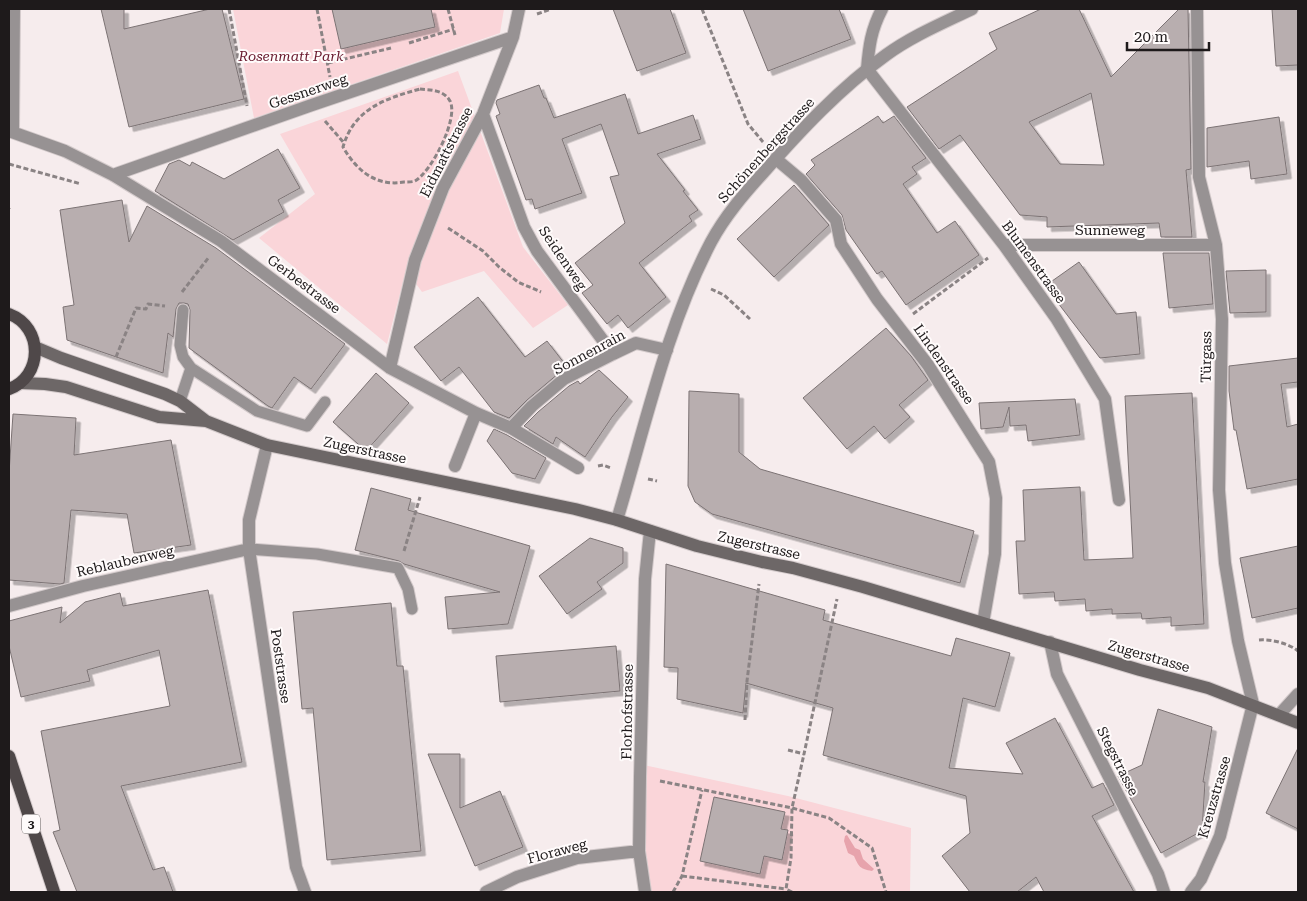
<svg xmlns="http://www.w3.org/2000/svg" width="1307" height="901" viewBox="0 0 1307 901" font-family="'Roboto Serif',serif">
	<style>
		.green { fill: #fad5d9 }
		.water { fill: #e7a3ac }
		.building { fill: #b8aeaf; stroke: #7c7374; fill-rule: evenodd; filter: url(#shadow) }
		.lines { fill: none; stroke-linecap: round; stroke-linejoin: round }
		.service-casing { stroke: #d3cacb; stroke-width: 13 }
		.minor-casing { stroke: #d3cacb; stroke-width: 14 }
		.tertiary-casing { stroke: #d3cacb; stroke-width: 14 }
		.secondary-casing { stroke: #d3cacb; stroke-width: 14 }
		.primary-casing { stroke: #d3cacb; stroke-width: 14 }
		.path { stroke: #8a8384; stroke-width: 3; stroke-dasharray: 5 2.5; stroke-linecap: butt }
		.service { stroke: #979293; stroke-width: 11 }
		.minor { stroke: #979293; stroke-width: 12 }
		.tertiary { stroke: #979293; stroke-width: 12 }
		.secondary { stroke: #6d6767; stroke-width: 12 }
		.primary { stroke: #4f4849; stroke-width: 12 }
		.labels { text-anchor: middle; dominant-baseline: central; stroke-width: 4; stroke-linejoin: round; paint-order: stroke }
		.shield { fill: #fffbfb; stroke: #625e5e; stroke-width: 1 }
		.shield-label { font-size: 12px; font-weight: bold; fill: #1e1a1b }
		.park-label { font-size: 14px; font-style: italic; fill: #691a2e; stroke: #fffbfb }
		.street-label { font-size: 14px; fill: #1e1a1b; stroke: #fffbfb }
	</style>
	<defs>
		<filter id="shadow"><feDropShadow dx="4.5" dy="4.5" stdDeviation="0" flood-color="#0004"/></filter>
	</defs>
	<rect width="100%" height="100%" fill="#f6eced"/>
	<path class="green" d="M233 9H504L500 33 254 118Z
		M458 71 523 247 568 305 533 328 484 271 422 292 406 270 387 344 259 238 315 194 280 134Z
		M639 764 788 796 911 828 910 892H645Z"/>
	<path class="water" d="M847 835 855 848 860 850 863 859 874 869 872 871C860 869 859 867 854 856L848 853 844 841 845 836Z"/>
	<path class="building" d="M101 9H124V29L210 9H222L244 99 129 127Z
		M332 9H431L435 27 341 49Z
		M613 9H670L686 53 637 71Z
		M743 9H839L851 39 768 71Z
		M1041 9H1079L1111 77 1179 9H1188L1191 169 1186 170 1192 237H1161L1159 223 1047 227V217L1020 215 960 135 939 149 907 107 997 49 989 33ZM1091 93 1104 165 1060 164 1029 122Z
		M1272 9H1298V65L1276 66Z
		M539 85 544 98H546L554 118 625 94 638 134 693 115 701 139 657 154 685 190 683 191 698 210 689 216 692 221 639 263 666 297 628 328 618 315 607 324 582 293 593 285 575 263 625 223 610 177 619 175 601 124 562 139 582 193 535 209 532 199 526 200 496 116 500 114 496 103 497 100Z
		M878 116 883 123 894 116 926 158 912 167 917 174 903 184 937 233 955 221 979 255 906 305 882 271 877 274 846 230 842 215 806 174 815 165 811 160Z
		M1279 117 1287 174 1251 179 1249 161 1207 167V128Z
		M278 149 300 188 278 200 284 212 233 240 155 191 169 164 179 160 190 166 192 162 224 179Z
		M794 185 829 225 774 277 737 239Z
		M122 200 129 242 147 206 216 248 345 344 311 389 294 377 272 408 268 406 189 348 190 310 188 304 184 303H179L176 309 173 337 168 333 163 373 67 340 63 307 74 305 60 210Z
		M1163 253H1209L1213 304 1169 308Z
		M1079 262 1116 314 1136 312 1140 354 1100 358 1045 286Z
		M1266 270V312L1230 313 1226 271Z
		M478 297 525 357 547 341 568 368 559 373 527 400 509 418 494 412 459 367 441 381 414 347Z
		M886 328 911 356 928 380 899 405 910 417 885 439 874 426 847 449 803 398Z
		M1298 358V382L1281 384 1287 427 1298 424V479L1247 489 1236 430H1234L1229 391V366Z
		M599 370 628 397 612 417 585 457 556 437 553 444 524 426 538 412 569 386 578 381 580 384Z
		M376 373 409 403 366 451 333 422Z
		M689 391 739 394V452L760 469 974 531 960 583 712 514 695 502 688 486Z
		M1192 393 1204 624 1171 626V617L1142 619 1141 613 1112 614V609L1086 611 1085 599 1055 601 1054 592 1019 594 1016 541H1025L1023 490 1080 487 1084 560 1133 558 1125 396Z
		M1075 399 1080 435 1028 441 1026 425 1010 426 1009 407 1003 427 981 429 979 403Z
		M13 414 76 418 74 455 171 440 191 545 134 553 127 514 71 510 64 583 60 584 9 580V473Z
		M494 429 507 435 546 458 535 479 512 473 487 441Z
		M371 488 411 499 408 510 530 546 508 624 448 629 445 597 500 592 404 564 399 561 355 550Z
		M590 538 623 548V563L597 582 602 589 567 614 539 576Z
		M1298 546V608L1252 618 1240 558Z
		M666 564 825 610 823 620 951 656 956 638 1010 653 995 707 963 698 949 768 1023 774 1006 743 1055 718 1092 788 1103 783 1114 805 1092 816 1134 892H1044L1036 877 1017 892H970L942 856 970 833 966 796 823 755 833 708 746 683 743 713 677 699 678 668 664 667Z
		M208 590 242 762 121 786 153 870 164 867 173 892H77L53 832 60 830 41 731 170 706 159 650 87 670 90 681 21 697 9 646V621L62 607 60 623 85 602 120 593 123 606Z
		M391 603 397 666H403L421 851 327 860 313 708 302 709 293 612Z
		M616 646 620 691 500 702 496 656Z
		M1158 709 1212 727 1203 782H1205L1202 831 1161 853 1118 776 1142 765Z
		M1298 748V829L1266 813Z
		M428 754H460V808L500 791 523 847 475 866Z
		M714 797 785 812 781 829 788 830 782 860 764 856 760 874 700 861Z"/>
	<g class="lines">
		<defs>
			<path id="service" d="M183 310 180 345 183 357 191 368 257 411 307 426 325 402
				M180 401 191 368
				M249 549 317 554 398 568 408 589 412 609"/>
			<path id="minor" d="M882 9C871 30 869 46 867 69L1004 245 1056 318 1105 399 1119 500
				M483 114 524 227 537 251 613 354
				M9 131 65 151 113 175 221 241 390 368 476 413 511 428 578 468
				M13 131 14 9
				M776 159 801 180 836 220 841 244 877 299 928 365 989 462 996 498 995 554 983 623
				M113 175 312 105 513 37
				M1004 245H1216
				M390 368 415 260 443 188 483 114 513 37 519 9
				M511 428 532 406 564 379 613 354 636 343 667 350
				M267 445 249 520V549L296 867 305 892
				M455 466 476 413
				M9 606 83 586 249 549
				M1050 642 1057 674 1158 874 1164 892
				M1279 715 1298 694
				M486 892 517 877 577 858 639 851
				M645 892 639 851 640 777 645 579 650 531
				M1191 892 1201 879 1220 836 1253 704 1238 641 1225 563 1219 490 1222 319 1216 245 1199 177 1197 9"/>
			<path id="tertiary" d="M617 520C645 427 666 328 711 242 725 216 744 194 763 173 800 131 840 88 886 55 912 36 943 23 972 9"/>
			<path id="secondary" d="M35 347 61 358 165 394 180 401 206 421 267 445 575 509 617 520 697 546 762 562 793 568 863 587 1140 670 1208 688 1298 723
				M21 383 45 384 66 387 159 417 206 421"/>
			<path id="primary" d="M9 314C44 327 43 377 9 389
				M9 756 54 892"/>
		</defs>
		<use href="#service" class="service-casing"/>
		<use href="#minor" class="minor-casing"/>
		<use href="#tertiary" class="tertiary-casing"/>
		<use href="#secondary" class="secondary-casing"/>
		<use href="#primary" class="primary-casing"/>
		<path class="path" d="M229 9 247 106
			M317 9 330 77
			M448 9 455 35
			M702 9 748 124 763 142
			M537 14 551 9
			M409 43 454 29
			M328 63 391 48
			M420 89C431 90 444 90 450 101 459 118 432 171 415 181 413 182 407 182 404 182 376 187 356 170 343 147 354 109 384 99 420 89Z
			M325 121 344 143
			M9 164 81 184
			M9 208V209
			M448 228 483 251 499 267 518 282 541 292
			M711 289 724 295 750 319
			M182 292 209 257
			M913 314 988 258
			M116 357 136 308 146 309 148 304 165 306
			M598 466 603 465 611 468
			M648 479 657 481
			M404 551 420 497
			M1259 640C1271 639 1288 643 1298 651
			M745 720 747 681 759 584
			M788 750 804 754 837 599
			M660 781 792 808 829 818 872 848 886 892
			M682 876 786 889
			M673 892 682 876 702 790
			M792 892 786 889 791 858 792 808 804 754"/>
		<use href="#service" class="service"/>
		<use href="#minor" class="minor"/>
		<use href="#tertiary" class="tertiary"/>
		<use href="#secondary" class="secondary"/>
		<use href="#primary" class="primary"/>
	</g>
	<g class="labels">
		<rect class="shield" x="22" y="814.5" width="18" height="19" rx="4"/>
		<g class="shield-label">
			<text x="31" y="824">3</text>
		</g>
		<g class="park-label">
			<text x="291" y="56">Rosenmatt Park</text>
		</g>
		<g class="street-label">
			<text transform="translate(308 91) rotate(-19)">Gessnerweg</text>
			<text transform="translate(766 150) rotate(-48)">Schönenbergstrasse</text>
			<text transform="translate(446 152) rotate(-63)">Eidmattstrasse</text>
			<text x="1110" y="230">Sunneweg</text>
			<text transform="translate(563 258) rotate(56)">Seidenweg</text>
			<text transform="translate(1034 262) rotate(54)">Blumenstrasse</text>
			<text transform="translate(304 284) rotate(37)">Gerbestrasse</text>
			<text transform="translate(589 352) rotate(-28)">Sonnenrain</text>
			<text transform="translate(1206 357) rotate(-89)">Türgass</text>
			<text transform="translate(944 364) rotate(55)">Lindenstrasse</text>
			<text transform="translate(365 450) rotate(12)">Zugerstrasse</text>
			<text transform="translate(759 545) rotate(13)">Zugerstrasse</text>
			<text transform="translate(125 561) rotate(-13)">Reblaubenweg</text>
			<text transform="translate(1149 656) rotate(16)">Zugerstrasse</text>
			<text transform="translate(281 666) rotate(82)">Poststrasse</text>
			<text transform="translate(627 712) rotate(-89)">Florhofstrasse</text>
			<text transform="translate(1118 761) rotate(63)">Stegstrasse</text>
			<text transform="translate(1214 797) rotate(-74)">Kreuzstrasse</text>
			<text transform="translate(557 851) rotate(-15)">Floraweg</text>
		</g>
	</g>
	<rect width="1307" height="901" fill="none" stroke="#1e1a1b" stroke-width="20"/>
	<path d="M1127 42v8h82v-8" fill="none" stroke="#1e1a1b" stroke-width="2.5"/>
	<text x="1134" y="42" font-size="15" fill="#1e1a1b" stroke="#fffbfb" stroke-width="4" paint-order="stroke">20 m</text>
</svg>
